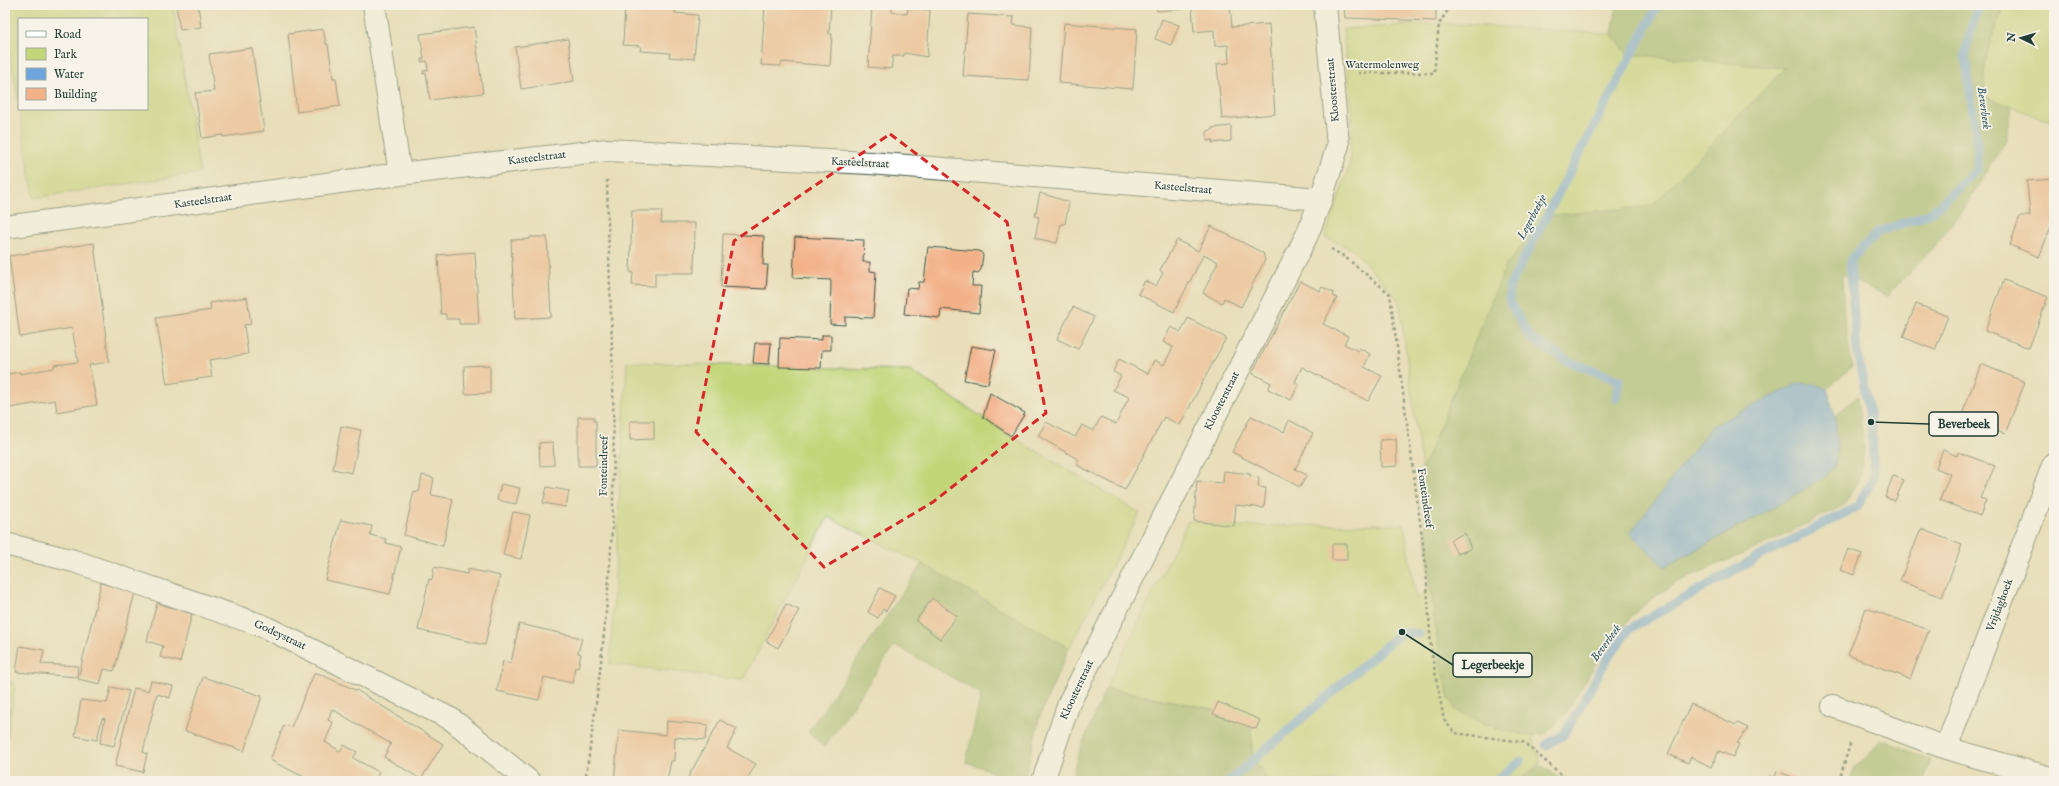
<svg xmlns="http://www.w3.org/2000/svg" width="2059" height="786" viewBox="0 0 2059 786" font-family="'IM FELL English',serif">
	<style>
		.green { fill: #c2d578; stroke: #708956 }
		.forest { fill: #99b668; stroke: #5c7a4e }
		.water { fill: #6da5dc; stroke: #467188 }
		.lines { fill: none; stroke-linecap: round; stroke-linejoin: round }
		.stream { stroke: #6da5dc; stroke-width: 9 }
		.building { fill: #f3b188 }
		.minor-casing { stroke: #3d5548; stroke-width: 24 }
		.path { stroke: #3d5548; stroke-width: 2.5; stroke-dasharray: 3 3; stroke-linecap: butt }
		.minor { stroke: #fff; stroke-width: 22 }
		.marked { fill: none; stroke: #d62828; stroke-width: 3; stroke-dasharray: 8 5; stroke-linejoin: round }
		.labels { text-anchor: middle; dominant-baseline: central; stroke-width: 3.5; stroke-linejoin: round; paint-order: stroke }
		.street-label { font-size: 11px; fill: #1f3d34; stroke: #f7f3e8 }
		.water-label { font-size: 12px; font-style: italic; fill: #365c66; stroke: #f7f3e8 }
		.leader { fill: none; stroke: #1f3d34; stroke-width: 1.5 }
		.callout-dot { fill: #1f3d34; stroke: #f7f3e8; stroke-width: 1.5 }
		.callout { fill: #f7f3e8; stroke: #1f3d34; stroke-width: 1.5 }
		.callout-label { font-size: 12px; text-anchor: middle; font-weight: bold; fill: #1f3d34 }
	</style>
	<rect width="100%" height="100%" fill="#f7f3e8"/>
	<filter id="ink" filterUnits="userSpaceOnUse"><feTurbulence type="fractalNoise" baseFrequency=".025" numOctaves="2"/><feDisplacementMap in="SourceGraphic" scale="8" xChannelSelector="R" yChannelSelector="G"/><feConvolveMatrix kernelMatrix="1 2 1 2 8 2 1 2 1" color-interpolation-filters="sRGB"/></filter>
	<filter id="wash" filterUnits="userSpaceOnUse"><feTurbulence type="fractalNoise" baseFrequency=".012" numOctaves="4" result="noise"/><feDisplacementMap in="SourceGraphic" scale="16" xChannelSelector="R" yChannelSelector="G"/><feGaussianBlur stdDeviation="0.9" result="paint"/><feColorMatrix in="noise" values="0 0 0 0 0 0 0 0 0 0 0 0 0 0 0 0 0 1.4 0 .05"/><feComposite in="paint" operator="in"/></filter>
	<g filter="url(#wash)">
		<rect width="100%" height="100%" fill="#e8dfba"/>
		<path class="green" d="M5 5H173L200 173 34 198 19 109H147V19H19V107L5 23Z
			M2005 5H2054V123L1985 97C1981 61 1991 37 2005 5Z
			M1440 23 1612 34 1627 54 1786 68 1652 206 1544 216 1506 266 1422 470 1399 301 1355 251 1325 237 1350 164 1352 111 1343 29Z
			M627 362 910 370 1011 436 1140 513 1069 648 922 564 828 517 743 680 610 664Z
			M1188 521 1234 526 1404 524 1416 600 1430 588 1442 671 1456 710 1495 728 1532 736 1541 762 1518 781H1268L1252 757 1251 716 1106 688Z
			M5 682H15L5 753Z"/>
		<path class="forest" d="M1617 5H2005C1991 37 1980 61 1986 97L2012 107 2006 140 1966 205 1938 242 1887 296 1842 274 1844 316 1852 367 1827 389 1815 384 1664 567C1689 553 1828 483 1835 465 1840 451 1836 431 1835 416L1858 396 1864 447 1861 474 1844 505 1757 548 1679 581 1652 598 1631 617 1602 653 1566 713 1547 733 1532 736 1495 728 1456 710 1449 698 1442 671 1430 588 1422 470 1506 266 1544 216 1652 206 1785 68 1627 54 1612 34Z
			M922 564 1069 648 1040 716 1024 781H1006L986 769 966 762 981 694 895 645 824 747 808 732Z
			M1106 688 1251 717 1252 757 1268 781H1072L1077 757Z
			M1881 739 1931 760 1924 781H1850L1855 766 1868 756Z
			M1540 765 1565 781H1520Z"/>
		<path class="water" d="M1799 383 1815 384 1827 389 1835 416 1837 444 1835 465 1825 477 1764 513 1664 567 1630 533 1712 426Z"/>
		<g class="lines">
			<path class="stream" d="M1616 398 1619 380 1570 362 1531 339 1510 303 1509 287 1658 5
				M1546 745 1563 735 1576 714 1606 661 1629 629 1760 556 1857 507 1874 477 1871 422 1857 350 1850 260 1878 232 1931 213 1977 170V142L1965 53 1975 16 1980 5
				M1229 781 1402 632 1419 634
				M1495 781 1521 761"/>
		</g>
		<g id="blocks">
			<path class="building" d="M176 5H198L201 27 180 30Z
				M625 5H676L675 13 698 15 694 59 669 57 670 53 640 51 641 46 623 45Z
				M765 5H831L829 34H832L830 66 782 62 781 66 761 65Z
				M1156 5H1184L1185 9 1157 11Z
				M1192 5H1230L1232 27 1269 24 1275 114 1222 119 1217 64 1229 63 1228 45 1215 46 1214 30 1194 32Z
				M1344 5H1436V21L1345 18Z
				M872 6 892 7V12L907 14 908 8 930 10 927 57 904 53V56H893L891 69 868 67Z
				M968 14 1014 17 1013 25 1032 27 1029 80 963 76Z
				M1162 19 1179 25 1171 45 1155 39Z
				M1064 23 1137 29 1133 89 1059 83Z
				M474 27 483 93 430 100 426 73 423 74V71L428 70 427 61 421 62V59H424L420 34Z
				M323 29 326 44H328L333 78H336L340 106 297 112 288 34Z
				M568 39 574 81 521 89 515 47Z
				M252 48 264 131 223 137V135L202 138 195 93 214 91 209 54Z
				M1231 126V141L1212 143 1213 140 1207 141V131L1212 130V128Z
				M5 137 10 167 5 168Z
				M2054 179V223L2052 224 2039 257 2010 245 2020 216H2030L2027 181Z
				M1040 193 1069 202 1065 224H1061L1057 243 1035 238 1039 217 1035 216Z
				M632 211H662L661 223H695L694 273H655V286L632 285 633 272H630Z
				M1211 226 1263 253 1265 260 1241 307 1224 298 1222 303 1203 293 1218 262 1204 254 1174 312 1138 294 1145 281 1156 286 1163 273 1160 270 1177 240 1198 251Z
				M723 234 764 236 763 265H768L766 289 721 287Z
				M530 237H547L551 317 515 319 511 240 530 239Z
				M795 237 864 240 863 262H870V271L876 272 873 318 845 317V325L830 324 831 280 793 278Z
				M94 243 109 362 89 365 97 405 57 412 55 400 5 409V377H9L8 374 20 372V374L54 368V365L78 362 72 328 20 337 9 256Z
				M928 247 980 251 983 255 981 270 978 273 973 272 972 286H981L979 313 941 309 940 318 904 314 907 288 918 289 919 282H924Z
				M475 252 479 324H459V319H446V314H441L438 255Z
				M2004 280 2048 297 2029 348 1985 331Z
				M1300 281 1320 291 1322 287 1334 293 1333 296 1337 298 1323 324 1348 336 1344 344 1358 351 1359 348 1370 354 1364 367 1382 376 1368 401 1302 367 1295 382 1299 384 1291 400 1268 389 1271 383 1252 373Z
				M247 297 251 324 244 325 248 354 209 360 212 377 167 384 156 318 211 310 210 303Z
				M1916 304 1948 316 1935 350 1903 337Z
				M1073 307 1094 317 1078 349 1057 339Z
				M1188 318 1226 338 1180 425 1164 417 1125 490 1077 465 1079 460 1038 436 1046 422 1075 437 1082 425 1093 431 1101 417 1116 424 1129 397 1113 390 1121 376 1113 372 1119 359 1148 374 1154 360 1164 365 1173 347 1163 342 1171 327 1181 332Z
				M822 335H831V350H822L821 368 779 367 780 338 822 340Z
				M755 343H771L769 364 753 363Z
				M971 346 996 350 988 384 964 380Z
				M1981 364 2025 382 2005 434 1961 417Z
				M490 365V393L465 394 464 366Z
				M990 393 1025 413 1011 436 983 417Z
				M1251 416 1284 432 1289 420 1313 433 1295 469 1307 475 1300 487 1232 452Z
				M578 417H594V421H596V466H578Z
				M630 421H654V439L630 440Z
				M341 426 361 430 352 473 333 469Z
				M1396 439 1397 466 1381 467 1380 440Z
				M553 442 554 465 540 466 539 443Z
				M1943 450 1957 456 1958 452 1995 466 1980 498 1986 500 1980 516 1940 500 1950 474 1936 468Z
				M1224 471 1250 474V476L1259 477 1258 487 1266 488 1264 508 1236 505 1234 526 1194 521 1197 481 1223 483Z
				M422 475 434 478 431 495 453 499 443 546 404 535 414 491 419 492Z
				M1893 476 1904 480 1895 501 1885 497Z
				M501 484 520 488 516 504 497 500Z
				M547 487 569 491 566 507 543 503Z
				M513 512 530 515 521 559 503 555Z
				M341 520 372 526 370 535 386 539V543L401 547 390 594 325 580Z
				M1921 529 1962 545 1942 597 1900 581Z
				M1465 533 1471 549 1457 554 1450 540Z
				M1332 544H1347V560H1332Z
				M1848 549 1862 554 1854 575 1840 570Z
				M434 567 467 574 468 569 500 576 485 645 418 630 429 579 432 580Z
				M101 583 135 593 114 671 104 669 100 684 78 679Z
				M880 588 895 596 886 611 883 609 878 618 868 612Z
				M932 598 957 616 940 639 916 621Z
				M157 603 192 614 180 662 160 657 163 646 147 641Z
				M786 604 799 610 778 648 766 641Z
				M1866 608 1929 630 1910 679 1848 655Z
				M519 624 582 638 578 653 581 654 578 668 575 667 572 683 544 677 539 700 497 691 503 661 511 663Z
				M20 646 44 650 41 664 78 666 77 677 16 672Z
				M315 672 358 691 443 744 421 779 384 757 391 744 332 709 328 720 333 723 325 742 340 751 344 745 357 752 353 758 379 772 375 781H355L349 778 347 781H312L270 760 284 725 291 727Z
				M203 677 262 696 244 751 185 731Z
				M151 681 173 686 170 698 157 694 143 752 147 754 143 772 115 766 134 688 148 691Z
				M111 687 129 691 114 746 100 743 105 719 102 718 97 740 75 736 81 700 107 703Z
				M1218 702 1260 720 1256 729 1213 714Z
				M1691 704 1736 725 1737 723 1748 728 1737 743 1739 744 1733 757 1719 751 1711 767 1691 757 1688 763 1668 754Z
				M720 720 737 729 727 748 756 764 746 781H686Z
				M667 721 708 725 705 740 675 737 674 761H671L667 781 653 778V781H614L619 730 666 735Z
				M1777 771 1801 781H1767L1769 776 1775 778Z"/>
		</g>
	</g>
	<g filter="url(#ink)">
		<use href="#blocks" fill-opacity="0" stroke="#3d5548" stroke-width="1"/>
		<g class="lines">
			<defs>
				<path id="minor" d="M374 5 400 174
					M5 227 400 174 607 150 870 163 1321 199
					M5 544 74 561 263 626 451 719 529 781
					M1833 706 1946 748 2054 779
					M1946 748 2054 463
					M1043 781 1069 703 1307 235 1321 199 1338 145 1325 5"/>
			</defs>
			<use href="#minor" class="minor-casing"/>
			<path class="path" d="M1358 73H1434L1439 24 1451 5
				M1331 249 1345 257 1390 294 1426 567 1431 650 1444 720 1455 733 1523 742 1569 781
				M585 781C597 704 606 626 611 548 618 424 609 300 607 177
				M1839 781 1851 741"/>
			<use href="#minor" class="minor"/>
		</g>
	</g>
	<path d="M0 0H2059V786H0ZM890 134 1007 222 1046 413 933 502 824 567 696 432 734 241Z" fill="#e8dfba" fill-opacity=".55" fill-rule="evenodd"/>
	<path class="marked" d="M890 134 1007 222 1046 413 933 502 824 567 696 432 734 241Z"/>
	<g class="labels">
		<g class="street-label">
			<text x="1382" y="65">Watermolenweg</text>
			<text transform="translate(1333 90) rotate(-95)">Kloosterstraat</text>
			<text transform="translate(537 158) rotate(-7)">Kasteelstraat</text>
			<text transform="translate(860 163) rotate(3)">Kasteelstraat</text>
			<text transform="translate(1183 188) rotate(5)">Kasteelstraat</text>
			<text transform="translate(203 201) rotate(-8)">Kasteelstraat</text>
			<text transform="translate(1222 401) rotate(-63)">Kloosterstraat</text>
			<text transform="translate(604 466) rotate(-89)">Fonteindreef</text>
			<text transform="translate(1425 498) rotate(82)">Fonteindreef</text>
			<text transform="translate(2000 605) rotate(-69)">Vrijdaghoek</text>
			<text transform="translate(280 635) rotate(25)">Godeystraat</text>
			<text transform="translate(1077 690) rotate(-65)">Kloosterstraat</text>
		</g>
		<g class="water-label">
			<text transform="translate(1984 108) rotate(82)">Beverbeek</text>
			<text transform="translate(1532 217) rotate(-62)">Legerbeekje</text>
			<text transform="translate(1606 643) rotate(-54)">Beverbeek</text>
		</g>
	</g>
	<path class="leader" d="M1871 422L1929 424M1402 632L1453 665"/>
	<g class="callout-dot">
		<circle cx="1871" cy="422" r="4"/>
		<circle cx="1402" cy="632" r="4"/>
	</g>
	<g class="callout">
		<rect x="1929" y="412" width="69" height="24" rx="4"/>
		<rect x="1453" y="653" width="79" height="24" rx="4"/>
	</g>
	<g class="callout-label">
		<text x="1964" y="428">Beverbeek</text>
		<text x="1493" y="669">Legerbeekje</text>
	</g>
	<rect width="2059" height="786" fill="none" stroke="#f7f3e8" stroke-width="20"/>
	<rect x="18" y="18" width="130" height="92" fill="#f7f3e8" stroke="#a1aaa0"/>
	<rect x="26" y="31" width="20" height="6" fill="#ffffff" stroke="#a1aaa0"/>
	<text x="54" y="38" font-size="12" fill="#1f3d34">Road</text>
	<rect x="26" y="48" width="20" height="12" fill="#c2d578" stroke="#a1aaa0"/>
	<text x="54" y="58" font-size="12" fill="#1f3d34">Park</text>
	<rect x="26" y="68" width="20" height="12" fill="#6da5dc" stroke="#a1aaa0"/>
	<text x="54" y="78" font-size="12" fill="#1f3d34">Water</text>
	<rect x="26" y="88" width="20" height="12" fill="#f3b188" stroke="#a1aaa0"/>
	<text x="54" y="98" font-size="12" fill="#1f3d34">Building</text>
	<g transform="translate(2021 38) rotate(275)" stroke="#f7f3e8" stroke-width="3" paint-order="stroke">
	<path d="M0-3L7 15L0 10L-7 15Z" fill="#1f3d34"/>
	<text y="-6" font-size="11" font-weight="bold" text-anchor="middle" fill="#1f3d34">N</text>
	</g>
</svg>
